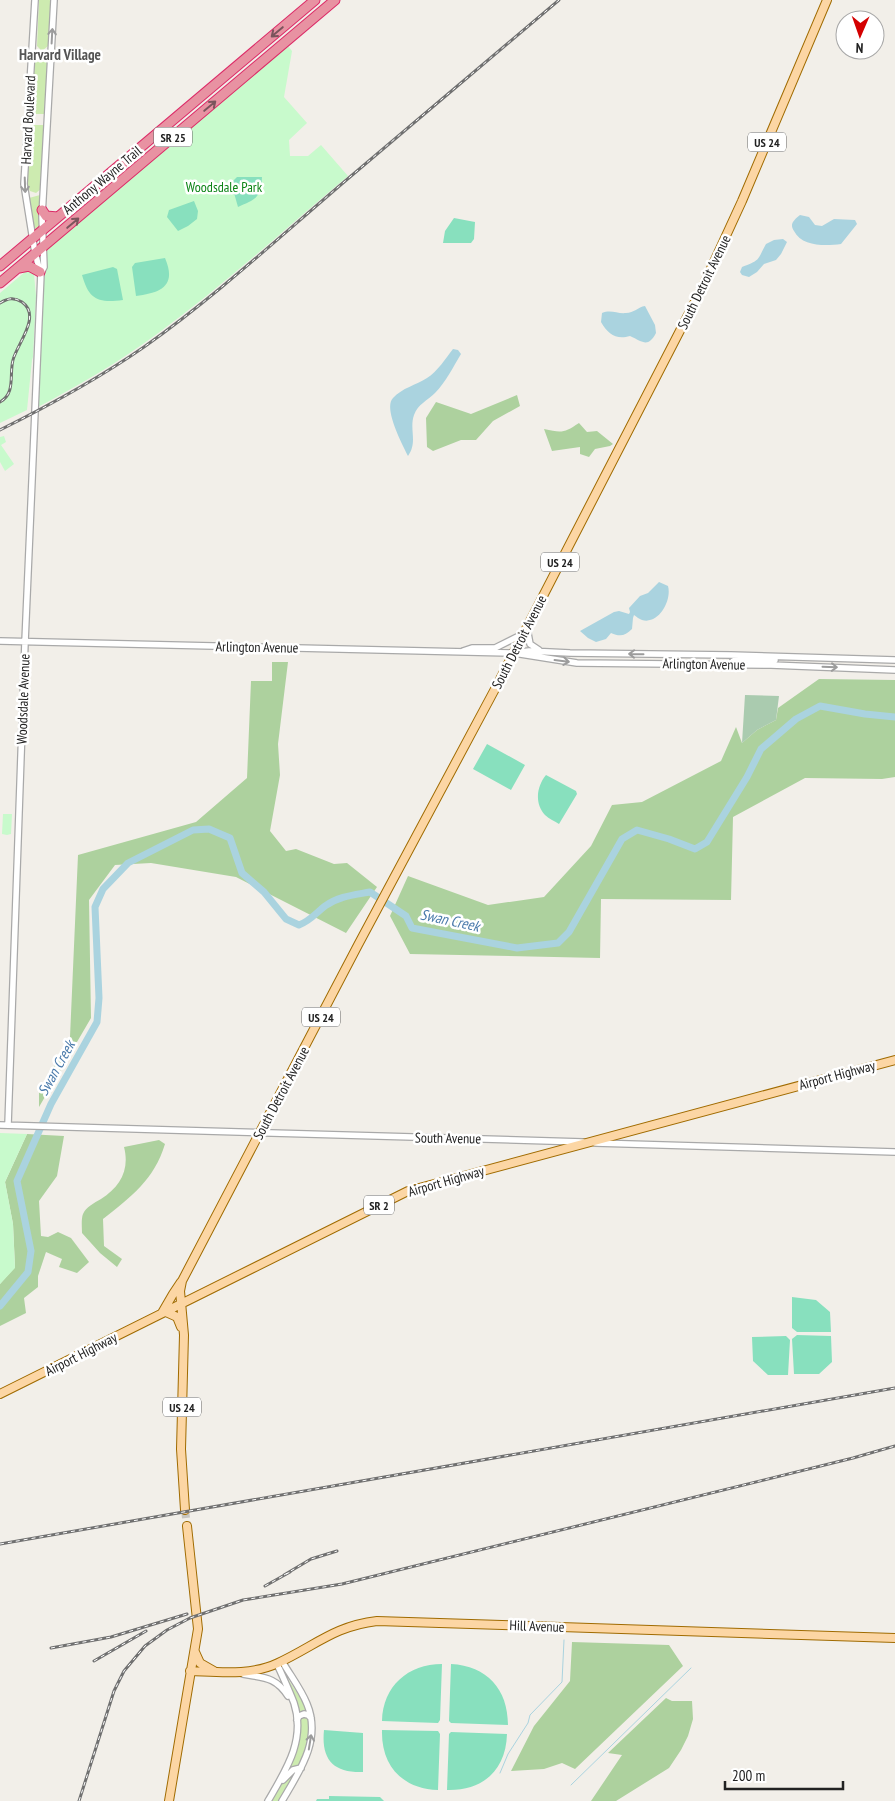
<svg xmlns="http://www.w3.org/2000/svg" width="895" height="1801" viewBox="0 0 895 1801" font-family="'PT Sans Narrow',sans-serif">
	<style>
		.grass { fill: #cdebb0 }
		.forest { fill: #add19e }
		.cemetery { fill: #aacbaf }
		.park { fill: #c8facc }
		.pitch { fill: #88e0be }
		.water { fill: #aad3df }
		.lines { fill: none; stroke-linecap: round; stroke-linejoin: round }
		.stream { stroke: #aad3df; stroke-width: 1 }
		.river { stroke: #aad3df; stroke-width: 7 }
		.major-tunnel { stroke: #c8c6c1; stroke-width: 8; stroke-dasharray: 8 4; stroke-linecap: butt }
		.minor-casing { stroke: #a9a9a9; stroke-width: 8 }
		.major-casing { stroke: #a06b00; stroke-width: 10 }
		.highway-casing { stroke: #dc2a67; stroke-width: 11 }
		.minor { stroke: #fff; stroke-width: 5.5 }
		.major { stroke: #fcd6a4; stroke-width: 8 }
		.highway { stroke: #e892a2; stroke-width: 9 }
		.rail-casing { stroke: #707070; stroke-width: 3 }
		.rail { stroke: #fff; stroke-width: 1; stroke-dasharray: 4; stroke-linecap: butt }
		.oneway { stroke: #7b545c }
		.oneway2 { stroke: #9c9c9c }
		.labels { text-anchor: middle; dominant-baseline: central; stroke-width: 5; stroke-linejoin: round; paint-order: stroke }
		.shield { fill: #fff; stroke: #646464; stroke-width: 1 }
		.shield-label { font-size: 12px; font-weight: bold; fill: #222 }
		.street-label { font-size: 14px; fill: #222; stroke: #fff }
		.park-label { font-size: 14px; fill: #0c8416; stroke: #fff }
		.neighbourhood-label { font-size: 15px; font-weight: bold; fill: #555; stroke: #fff }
		.water-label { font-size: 15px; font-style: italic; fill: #4a7aab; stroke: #fff }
	</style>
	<rect width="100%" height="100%" fill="#f2efe9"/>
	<path class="grass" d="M39 0H51L48 46 42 51 37 46Z
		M39 57H43L48 61 44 114H33L31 108 34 63Z
		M31 125H43L45 127 42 188 36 193 30 191 27 185Z
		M40 195V225L34 230 29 198Z
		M282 1670 303 1702 306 1712 299 1713Z
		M303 1715 309 1718C310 1736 307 1749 300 1765L289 1770 299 1742 300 1718Z
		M297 1771 280 1801H272L287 1776Z"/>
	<path class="forest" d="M517 395 520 406 493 421 476 440H461L433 451 427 447 426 418 436 402 471 414Z
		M579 423 587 432 597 431 613 444 610 446 595 449 589 457 580 454V447L552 451 544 429C562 433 564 433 579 423Z
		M272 662H288L278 744 280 775 270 831 286 851 296 849 334 864 347 863 377 887 346 933 236 877 151 863 115 865 89 900 91 1018 39 1107V1093L70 1037 78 855 196 822 247 778 251 681H272Z
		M819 679 895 680V777L882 779 805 778 733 817 731 900 601 899 600 958 410 954 390 916 408 876 488 905 544 897 591 846 612 805 642 802 721 761 736 727 742 743 757 730 776 720 778 708Z
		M27 1134 64 1136 57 1176 39 1201 41 1236 48 1237 58 1232 71 1238 89 1262 77 1273 59 1267 62 1259 46 1252 38 1276V1287L24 1298 26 1313 0 1326V1284L15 1267 13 1224 5 1182Z
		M159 1140 165 1144C154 1180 131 1197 103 1219L104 1246 122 1259 117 1267 100 1253 82 1233C82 1228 81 1219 83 1214 86 1207 94 1203 101 1199 120 1187 130 1170 124 1147Z
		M572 1642 669 1645 683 1666 575 1769 562 1763 544 1769 511 1771 534 1726 570 1681Z
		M666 1698 672 1701H692L693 1719 688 1736 681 1750 669 1768 616 1801H591L622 1755 608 1753Z"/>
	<path class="cemetery" d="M745 695 779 696 776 720 757 730 742 743Z"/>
	<path class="park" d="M285 42 292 51 284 97 307 123 289 140 290 156H308L321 145 348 176C285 229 223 286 157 334 119 362 78 386 36 408L44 247Z
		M26 271 34 274 36 296 33 357 32 360 27 410 0 423V293Z
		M4 436 6 442 1 445 14 464 5 471 0 462V437Z
		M3 814H12L11 834 7 835 2 834Z
		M0 1133 27 1134 5 1182 13 1224 15 1268 0 1284Z"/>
	<path class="pitch" d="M237 177H262C261 198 256 199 238 207L234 193 233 181Z
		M194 201 198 211 197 219 188 226 178 231 167 217 169 210Z
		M454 218 475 222 474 239 471 243H443L445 231Z
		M165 258C177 286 161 293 136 296L132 267 135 263Z
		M113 267 117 269 123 300C98 303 89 300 82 275Z
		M487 744 525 765 511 790 473 769Z
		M546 775 576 791 577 794 559 824C555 821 549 819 545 815 534 803 537 786 546 775Z
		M792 1297 816 1300 830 1312 831 1332H797L792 1328Z
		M797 1335 831 1336 832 1362 819 1374H794L792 1339Z
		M786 1336 790 1340 788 1375H768L753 1361 752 1337Z
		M442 1664 440 1720 438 1723 382 1721C383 1686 408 1664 442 1664Z
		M451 1664C487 1666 508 1689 508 1725L451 1723 449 1721Z
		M324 1730 363 1733V1772C333 1773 321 1759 324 1730Z
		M382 1730 438 1731 440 1734 438 1790C402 1789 381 1765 382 1730Z
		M451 1732 507 1734C506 1770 483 1791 447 1790L449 1734Z
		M329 1796 380 1797 384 1801H316L317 1799H329Z"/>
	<path class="water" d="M800 215 809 217 815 225 822 226 834 219 855 220 857 224 841 244C826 246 802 247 794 231 789 224 794 220 800 215Z
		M783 239 787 242 781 254 776 260 764 264 757 272 749 277 742 275 740 272 742 267C761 260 757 260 766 244L774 240Z
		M645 306 655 325 656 333C648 348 643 342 630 336 616 340 608 334 601 322L602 313C611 309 617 314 626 313 634 313 638 307 645 306Z
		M453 349 458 350 461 354C453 367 446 382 435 393 427 401 418 404 414 415 409 430 418 442 408 456 402 444 383 408 393 398 402 388 416 385 427 378 437 372 446 358 453 349Z
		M659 582 668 586C672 600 659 625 642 620 639 619 637 617 634 615L633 618 632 629C625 636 620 637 611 633L606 639 596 642 588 638 580 631 614 612 619 611 629 614 630 612 629 608 640 596 648 593Z"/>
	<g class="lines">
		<path class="stream" d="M500 1773 508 1754 528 1723 530 1715 562 1682 564 1640
			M571 1785 691 1668"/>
		<path class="river" d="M0 1306 28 1272 31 1251 17 1181 51 1104 97 1022 99 998 95 907 103 889 128 863 193 830 209 829 230 838 242 873 264 892 286 919 299 925C310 921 316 913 325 906 339 896 354 895 370 892L406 916 412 928 517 948 558 943 569 932 622 839 637 830 669 839 695 849 707 842 747 777 761 749 796 719 820 706 865 714 895 717"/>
		<path class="major-tunnel" d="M185 1510 187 1526"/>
		<defs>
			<path id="minor" d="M35 0 24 184 35 253 40 271
				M527 628 530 644 539 650
				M0 641 514 653 577 663 771 665 895 670
				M463 651 472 648H495L523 634
				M521 652 529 651 570 653 731 655 895 660
				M731 664 733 661 738 659 775 660
				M0 1125 583 1142
				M8 1125 25 642 41 273 44 267 42 216 54 0
				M595 1143 895 1152
				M282 1661C290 1675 301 1689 307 1704 322 1740 299 1772 282 1801
				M243 1674C263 1678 275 1676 288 1696
				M297 1720 299 1716 304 1714 308 1715 311 1718
				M283 1780 293 1770 301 1768
				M268 1801C286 1770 306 1740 294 1703 289 1690 283 1677 277 1664"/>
			<path id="major" d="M166 1312 177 1317 181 1327
				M162 1313 173 1294 181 1282
				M0 1394 408 1191 895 1060
				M185 1510 181 1449 184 1335 180 1291 182 1281 358 945 495 689 702 288 742 201 827 0
				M195 1652 200 1663 214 1671
				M190 1671C219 1672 251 1676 278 1663 315 1646 334 1626 377 1621L895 1638
				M169 1801 198 1629 187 1526"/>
			<path id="highway" d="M42 210 46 216 58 217
				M0 266 315 0
				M19 268 29 266 40 272
				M0 283 335 0"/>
		</defs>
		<use href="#minor" class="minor-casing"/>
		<use href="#major" class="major-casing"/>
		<use href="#highway" class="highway-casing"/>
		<use href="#minor" class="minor"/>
		<use href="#major" class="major"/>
		<use href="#highway" class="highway"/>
		<defs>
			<path id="rail" d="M0 303C8 298 14 297 22 302 42 316 17 344 13 360 9 375 16 393 0 402
				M0 430C50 405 98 379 144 347 219 294 287 230 357 171 424 114 492 57 559 0
				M0 1544 895 1388
				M284 1575 311 1559 337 1551
				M265 1586 290 1572
				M51 1648 111 1637 187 1614
				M94 1661 146 1631
				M79 1801 114 1691 124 1671 145 1646 167 1630 190 1618 243 1600 342 1584 853 1458 895 1446"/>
		</defs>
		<use href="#rail" class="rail-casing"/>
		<use href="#rail" class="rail"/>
	</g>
	<defs><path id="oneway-shaft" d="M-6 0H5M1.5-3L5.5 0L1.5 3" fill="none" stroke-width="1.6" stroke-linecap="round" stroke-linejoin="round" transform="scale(1.25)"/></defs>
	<g class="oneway">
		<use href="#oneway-shaft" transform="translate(277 32) rotate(140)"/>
		<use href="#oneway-shaft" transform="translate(210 106) rotate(-40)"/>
		<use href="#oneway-shaft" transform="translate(73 223) rotate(-40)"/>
	</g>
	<g class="oneway2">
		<use href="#oneway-shaft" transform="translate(52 36) rotate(-87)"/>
		<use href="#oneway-shaft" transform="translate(25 185) rotate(88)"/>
		<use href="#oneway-shaft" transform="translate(636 654) rotate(-179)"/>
		<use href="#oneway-shaft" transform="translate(562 661) rotate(7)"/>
		<use href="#oneway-shaft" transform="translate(830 667) rotate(2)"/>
		<use href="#oneway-shaft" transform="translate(310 1742) rotate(-81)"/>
	</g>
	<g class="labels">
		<g class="shield">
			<rect x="154" y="127.5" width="38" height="19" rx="4"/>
			<rect x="748" y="132.5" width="38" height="19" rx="4"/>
			<rect x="541" y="552.5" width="38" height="19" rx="4"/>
			<rect x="302" y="1007.5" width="38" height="19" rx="4"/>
			<rect x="364" y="1195.5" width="30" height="19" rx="4"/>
			<rect x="163" y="1397.5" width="38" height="19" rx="4"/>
		</g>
		<g class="shield-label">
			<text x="173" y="137">SR 25</text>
			<text x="767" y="142">US 24</text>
			<text x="560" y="562">US 24</text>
			<text x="321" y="1017">US 24</text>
			<text x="379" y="1205">SR 2</text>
			<text x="182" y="1407">US 24</text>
		</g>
		<g class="street-label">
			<text transform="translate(28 120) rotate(-87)">Harvard Boulevard</text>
			<text transform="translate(102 180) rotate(-40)">Anthony Wayne Trail</text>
			<text transform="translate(704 282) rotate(-64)">South Detroit Avenue</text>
			<text transform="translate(519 642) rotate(-63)">South Detroit Avenue</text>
			<text transform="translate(257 647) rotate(1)">Arlington Avenue</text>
			<text transform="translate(704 664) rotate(1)">Arlington Avenue</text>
			<text transform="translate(23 699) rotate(-88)">Woodsdale Avenue</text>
			<text transform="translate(837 1075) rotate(-15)">Airport Highway</text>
			<text transform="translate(281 1093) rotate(-62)">South Detroit Avenue</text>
			<text transform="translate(448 1138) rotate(1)">South Avenue</text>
			<text transform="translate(446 1181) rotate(-16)">Airport Highway</text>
			<text transform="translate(81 1354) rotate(-27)">Airport Highway</text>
			<text transform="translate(537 1626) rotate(2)">Hill Avenue</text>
		</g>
		<g class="park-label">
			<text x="224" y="187">Woodsdale Park</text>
		</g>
		<g class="neighbourhood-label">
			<text x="60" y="54">Harvard Village</text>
		</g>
		<g class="water-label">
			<text transform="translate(450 920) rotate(12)">Swan Creek</text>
			<text transform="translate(56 1068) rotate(-61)">Swan Creek</text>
		</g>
	</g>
	<g transform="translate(860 35) rotate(182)"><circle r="24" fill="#ffffff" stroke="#a7a7a7"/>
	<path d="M0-4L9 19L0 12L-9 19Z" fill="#d40000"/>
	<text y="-8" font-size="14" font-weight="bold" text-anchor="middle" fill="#222222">N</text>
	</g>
	<path d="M725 1781v8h118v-8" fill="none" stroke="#222222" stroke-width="2.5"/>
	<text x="732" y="1781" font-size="15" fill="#222222" stroke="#ffffff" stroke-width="4" paint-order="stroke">200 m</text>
</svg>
